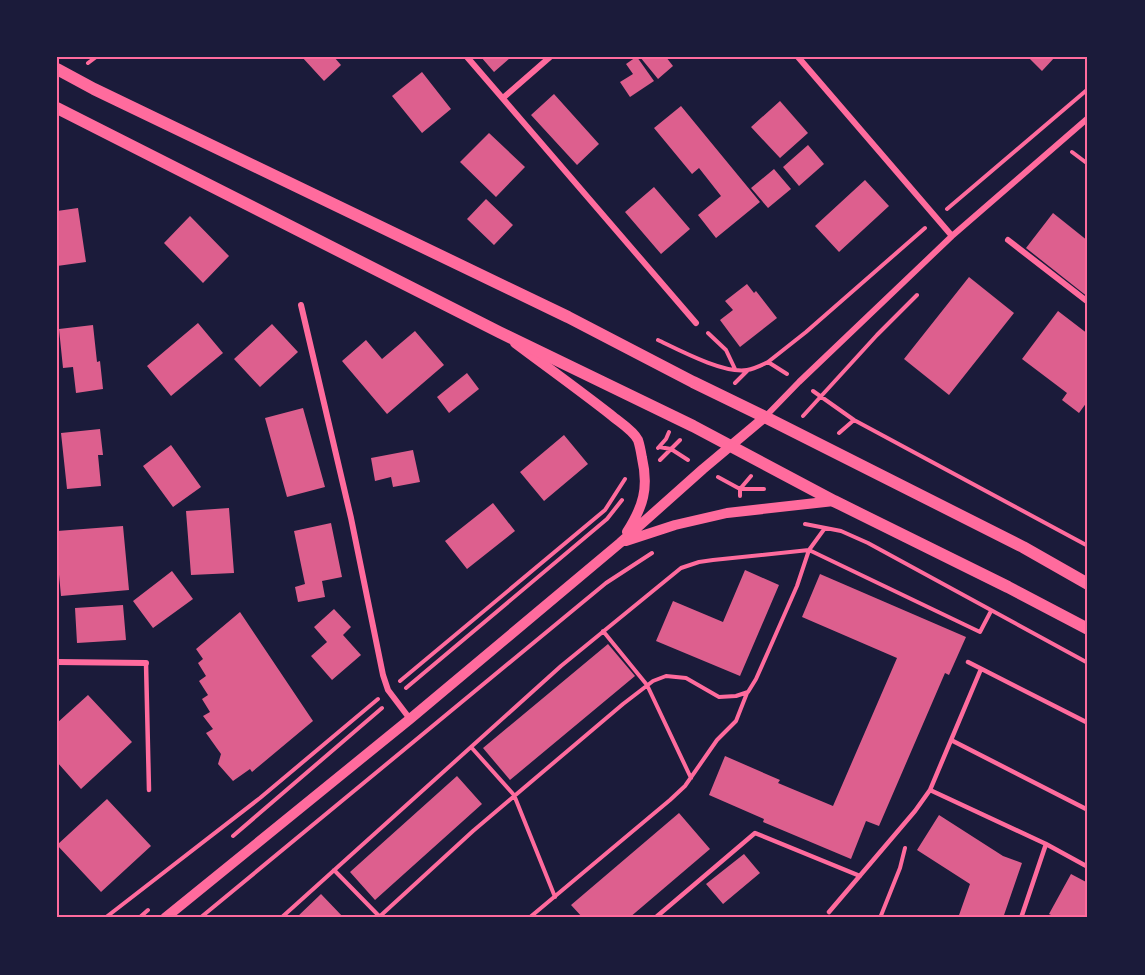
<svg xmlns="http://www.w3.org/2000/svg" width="1145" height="975" viewBox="0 0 1145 975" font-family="'Libre Baskerville',serif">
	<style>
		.building { fill: #dd5f8e }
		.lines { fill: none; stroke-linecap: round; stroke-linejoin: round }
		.path { stroke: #ff6b9d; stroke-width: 4 }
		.service { stroke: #ff6b9d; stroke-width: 4.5 }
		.minor { stroke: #ff6b9d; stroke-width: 6 }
		.tertiary { stroke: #ff6b9d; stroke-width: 10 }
		.secondary { stroke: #ff6b9d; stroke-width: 12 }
		.neatline { fill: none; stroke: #ff6b9d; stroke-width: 2 }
	</style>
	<rect width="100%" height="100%" fill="#1b1b3a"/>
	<path class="building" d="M302 57H334L341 65 324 81Z
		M481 57H511L494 72Z
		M636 57H637L654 81 630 97 620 82 633 74 626 64Z
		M640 57H666L673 66 658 79Z
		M1028 57H1055L1042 71Z
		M422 72 451 109 422 133 392 96Z
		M554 94 599 144 577 165 531 115Z
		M780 101 808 133 780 158 751 127Z
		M681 106 760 202 716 238 698 215 721 196 699 168 692 174 654 128Z
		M489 133 525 167 496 197 460 162Z
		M808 145 824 164 799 186 783 167Z
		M774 169 791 189 768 208 751 188Z
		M865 180 889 206 839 252 815 226Z
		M654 187 690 229 661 254 625 212Z
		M486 199 513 225 494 245 467 219Z
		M78 208 86 262 57 266V211Z
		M1053 213 1088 241V297L1026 248Z
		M190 216 229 256 203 283 164 243Z
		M969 277 1014 313 949 395 904 359Z
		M747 284 754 293 756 291 777 318 740 347 720 320 733 310 725 301Z
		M1058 311 1088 334V403L1087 402 1079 413 1062 400 1067 393 1022 359Z
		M198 323 223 353 171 396 147 366Z
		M272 324 298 352 260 387 234 359Z
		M93 325 97 362 100 361 103 389 76 393 73 367 63 368 59 329Z
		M415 331 444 365 387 414 342 361 366 340 382 359Z
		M467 373 479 389 449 413 437 397Z
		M303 408 325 487 287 497 265 418Z
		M100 429 103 455H98L101 486 67 489 61 433Z
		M564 435 588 464 544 501 520 472Z
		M171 445 201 487 173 507 143 466Z
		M413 450 420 482 393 487 391 477 375 481 371 458Z
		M493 503 515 531 467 569 445 541Z
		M229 508 234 573 191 575 186 511Z
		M331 523 342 577 322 581 325 597 298 602 295 587 305 584 294 531Z
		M123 526 129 590 61 596 57 553V531Z
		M745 570 779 585 740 676 656 641 673 601 723 622Z
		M172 571 193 599 153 628 133 601Z
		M820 574 966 637 949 675 945 673 879 826 866 821 851 859 763 822 764 819 709 795 725 756 780 780 778 783 833 806 897 658 802 617Z
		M123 605 126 640 77 643 75 608Z
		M334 609 351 627 343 635 361 655 332 680 311 656 327 642 314 627Z
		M240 612 313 721 252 772 250 769 233 781 218 764 221 754 206 733 213 729 203 716 210 712 202 699 208 695 199 681 206 676 198 663 203 659 196 649Z
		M608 644 635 676 510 780 483 748Z
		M88 695 132 742 81 789 57 762V723Z
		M457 776 482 804 375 900 350 872Z
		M107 799 151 846 101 892 57 845Z
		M679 813 710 849 629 918H583L571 905Z
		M939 815 1003 856 1022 863 1003 918H958L970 884 917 850Z
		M744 854 760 873 723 904 706 884Z
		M1071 874 1088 883V918H1057L1049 914Z
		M321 894 344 918H296Z"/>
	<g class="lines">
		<path class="path" d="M88 63 96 57
			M1072 152 1088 164
			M947 209 1088 89
			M708 333 726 350 735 369
			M658 340C679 350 724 374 747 370 754 369 762 365 768 362L787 374
			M768 362 806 332 925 228
			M735 383 747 371
			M813 391 854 420 1088 546
			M803 416 877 335 917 295
			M839 433 854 420
			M659 447 671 449 688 460
			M658 448 666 439 669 432
			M660 460 680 440
			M718 477 740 489V496
			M740 489 751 476
			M741 489H764
			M805 524 841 531 868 543 1088 663
			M603 631 647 685 691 778
			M400 681 605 510 625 479
			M406 688 607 519 622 500
			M471 747 514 795 555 897
			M233 836 382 708
			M334 870 380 917
			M105 918 260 798 378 699
			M139 918 148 910
			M200 918 606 583 652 553
			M281 918 561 666 681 568 699 562 713 560 809 550 980 632 991 611
			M378 918 473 831 623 704 653 681 666 676 686 678 719 697 736 696 748 692 756 679 768 652 797 586 809 550 825 528
			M529 918 670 800 685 786 717 740 736 721 747 693
			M880 918 900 868 905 848"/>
		<path class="service" d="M968 662 1088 723
			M146 663 149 790
			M951 740 1088 810
			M930 790 1046 844 1088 867
			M829 912 915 811 930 790 981 669
			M655 918 755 833 860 876
			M1021 918 1046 844"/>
		<path class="minor" d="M467 57 696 323
			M798 57 952 236
			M503 98 550 57
			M1008 240 1088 302
			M301 305 351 518 383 675 388 690 410 719
			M765 417 799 382 952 236 1088 118
			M57 662 146 663"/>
		<path class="tertiary" d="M515 343C547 367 579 390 611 415 619 422 633 430 638 440 640 446 641 452 642 458 649 488 643 507 627 532
			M626 541 675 525 727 513 834 501
			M165 918 410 719 620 543 703 469 765 417"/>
		<path class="secondary" d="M57 69 94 89 568 317 693 382 765 417 1023 547 1088 584
			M57 108 499 332 693 426 834 501 1008 587 1088 629"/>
	</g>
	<rect width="1145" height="975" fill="none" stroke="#1b1b3a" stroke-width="117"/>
	<rect x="58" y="58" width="1028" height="858" class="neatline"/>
</svg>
